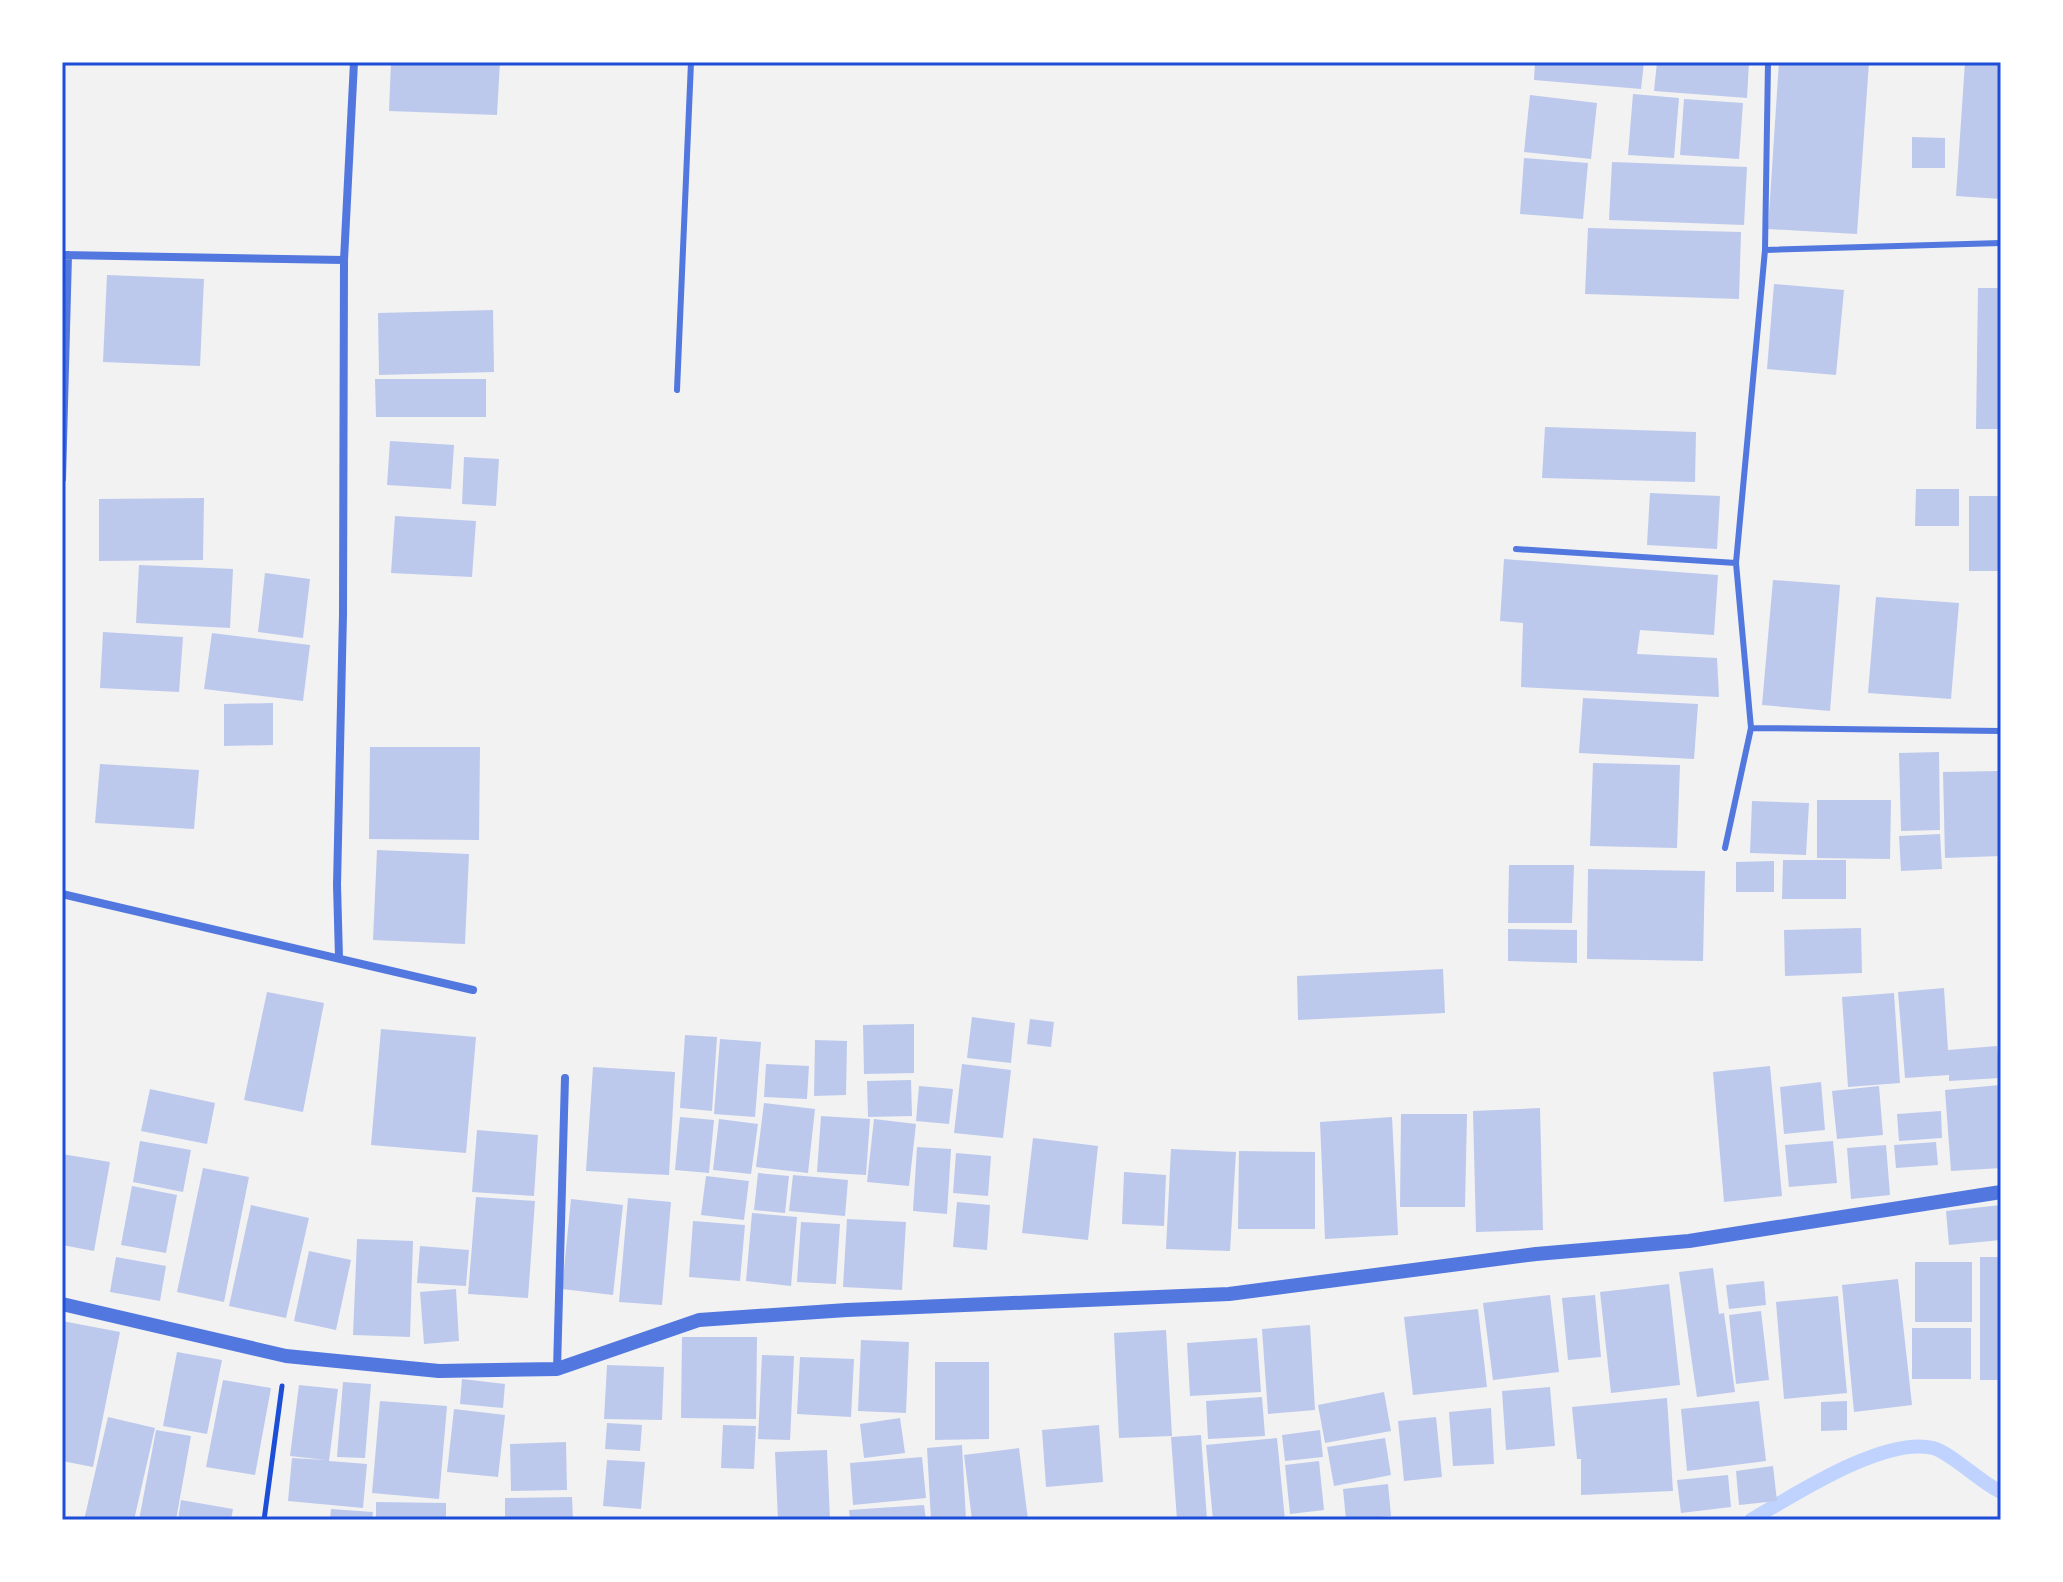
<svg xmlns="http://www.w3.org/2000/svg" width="2063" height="1582" viewBox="0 0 2063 1582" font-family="'Titillium Web',sans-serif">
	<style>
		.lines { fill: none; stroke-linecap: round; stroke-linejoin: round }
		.stream { stroke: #bfd3fe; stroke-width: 14 }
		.building { fill: #bdc9ec }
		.path { stroke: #1d4ed8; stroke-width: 5 }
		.service { stroke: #5277de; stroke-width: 6 }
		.minor { stroke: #5277de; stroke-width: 8 }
		.tertiary { stroke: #5277de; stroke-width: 14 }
		.neatline { fill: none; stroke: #1d4ed8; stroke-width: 3 }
	</style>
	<rect width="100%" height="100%" fill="#f2f2f2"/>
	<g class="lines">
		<path class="stream" d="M1751 1520C1794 1495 1884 1436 1933 1448 1950 1452 1981 1483 2001 1492"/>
	</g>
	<path class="building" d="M391 62H500L497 115 389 111Z
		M1535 62H1644L1641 89 1534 80Z
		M1657 62H1749L1747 98 1654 91Z
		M1779 62H1869L1857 234 1768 229Z
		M1965 62H2001V199L1956 196Z
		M1633 94 1679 98 1674 158 1628 155Z
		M1530 95 1597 103 1591 159 1524 152Z
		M1684 99 1743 103 1739 159 1680 155Z
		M1912 137 1945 138V168H1912Z
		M1524 158 1588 163 1583 219 1520 214Z
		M1612 162 1747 167 1744 225 1609 220Z
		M1588 228 1741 232 1739 299 1585 294Z
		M107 275 204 279 200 366 103 362Z
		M1774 284 1844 290 1836 375 1767 369Z
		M1978 288H2001V429H1976Z
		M493 310 494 372 379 375 378 313Z
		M375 379H486V417H376Z
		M1545 427 1696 432 1695 482 1542 478Z
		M390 441 454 445 451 489 387 485Z
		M464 457 499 459 496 506 462 504Z
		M1916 489H1959V526H1915Z
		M1650 493 1720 496 1717 549 1647 545Z
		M1969 496H2001V571H1969Z
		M204 498 203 560 99 561V499Z
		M395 516 476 521 472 577 391 573Z
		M1504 559 1718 575 1714 635 1640 630 1637 654 1717 658 1719 697 1521 687 1523 623 1500 621Z
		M139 565 233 569 230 628 136 623Z
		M265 573 310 579 303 638 258 632Z
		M1773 580 1840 585 1830 711 1762 705Z
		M1876 597 1959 603 1951 699 1868 693Z
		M103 632 183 637 179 692 100 688Z
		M212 633 310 645 303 701 204 689Z
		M1583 698 1698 704 1694 759 1579 753Z
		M273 703V745L224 746V704Z
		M370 747H480L479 840 369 839Z
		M1939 752 1940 830 1901 831 1899 753Z
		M1593 763 1680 765 1677 848 1590 846Z
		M100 764 199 770 194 829 95 823Z
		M2001 771V856L1945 858 1943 772Z
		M1817 800H1891L1890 859 1817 858Z
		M1752 801 1809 803 1806 855 1750 853Z
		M1940 834 1942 869 1901 871 1899 836Z
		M377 850 469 854 465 944 373 940Z
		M1783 860H1846V899H1782Z
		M1774 861V892H1736V862Z
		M1509 865H1574L1572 923H1508Z
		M1588 869 1705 871 1703 961 1587 959Z
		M1861 928 1862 973 1785 976 1784 930Z
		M1508 929 1577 930V963L1508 961Z
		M1443 969 1445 1013 1298 1020 1297 976Z
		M1944 988 1948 1050 1997 1046 2000 1078 1949 1081V1075L1905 1078 1898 992Z
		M267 992 324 1003 303 1112 244 1100Z
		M1894 993 1900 1083 1848 1087 1842 997Z
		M972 1017 1015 1023 1011 1063 967 1058Z
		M1030 1019 1054 1022 1051 1047 1027 1044Z
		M914 1024V1073L864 1074 863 1025Z
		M381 1029 476 1037 466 1153 371 1145Z
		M685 1035 717 1037 712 1111 680 1108Z
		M720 1039 761 1042 755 1117 714 1114Z
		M815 1040 847 1041 846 1095 814 1096Z
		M766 1064 809 1066 807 1099 764 1097Z
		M962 1064 1011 1070 1003 1138 954 1133Z
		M1770 1066 1782 1196 1724 1202 1713 1072Z
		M593 1067 675 1072 669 1175 586 1171Z
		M911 1080 912 1116 868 1117 867 1081Z
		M1821 1082 1825 1130 1784 1134 1780 1087Z
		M2000 1085 2001 1168 1951 1171 1945 1090Z
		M919 1086 953 1089 949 1124 916 1121Z
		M1879 1086 1883 1135 1837 1139 1832 1091Z
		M150 1089 215 1103 207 1144 141 1131Z
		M764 1103 815 1109 808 1173 756 1167Z
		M1540 1108 1543 1230 1476 1232 1473 1111Z
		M1941 1111 1942 1138 1899 1141 1897 1114Z
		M1401 1114H1467L1465 1207H1400Z
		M821 1116 870 1119 866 1175 817 1172Z
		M680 1117 714 1120 709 1173 675 1170Z
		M1392 1117 1398 1235 1325 1239 1320 1122Z
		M719 1119 758 1124 751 1174 713 1170Z
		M874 1119 916 1124 909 1186 867 1182Z
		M477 1130 538 1135 534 1196 472 1192Z
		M1033 1138 1098 1146 1088 1240 1022 1233Z
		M140 1141 191 1150 183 1192 133 1182Z
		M1833 1141 1837 1183 1789 1187 1785 1145Z
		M1936 1142 1938 1165 1896 1168 1894 1145Z
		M1886 1145 1890 1195 1851 1199 1847 1148Z
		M917 1147 951 1149 947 1214 913 1211Z
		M1171 1149 1236 1152 1230 1251 1166 1249Z
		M1239 1151 1315 1152V1229H1238Z
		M956 1153 991 1156 988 1196 953 1193Z
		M62 1154 110 1162 94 1251 62 1245Z
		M203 1168 249 1177 224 1302 177 1292Z
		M1124 1172 1166 1175 1164 1226 1122 1224Z
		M758 1173 789 1176 785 1213 754 1210Z
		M793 1175 848 1180 845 1216 789 1211Z
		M706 1176 749 1181 744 1220 701 1215Z
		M132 1186 177 1195 166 1253 121 1245Z
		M476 1197 535 1201 528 1298 468 1294Z
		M628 1198 671 1202 662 1305 619 1302Z
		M571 1199 623 1205 613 1295 562 1289Z
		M957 1202 990 1205 987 1250 953 1247Z
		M251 1205 309 1218 286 1318 229 1306Z
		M2001 1205V1240L1949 1245 1946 1211Z
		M752 1213 797 1217 791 1286 746 1281Z
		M847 1219 906 1222 902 1290 843 1287Z
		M693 1221 745 1225 740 1281 689 1277Z
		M801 1222 840 1224 836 1284 797 1282Z
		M357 1239 413 1241 410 1337 353 1335Z
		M420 1246 469 1250 466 1286 417 1283Z
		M309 1251 351 1260 336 1330 294 1321Z
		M116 1257 166 1266 160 1301 110 1292Z
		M1980 1257H2001V1380H1980Z
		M1915 1262H1972V1322H1915Z
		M1713 1268 1719 1314 1724 1313 1735 1392 1697 1397 1679 1272Z
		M1898 1279 1912 1405 1854 1412 1842 1285Z
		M1764 1281 1766 1305 1729 1309 1726 1285Z
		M1669 1284 1680 1385 1611 1393 1600 1292Z
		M456 1289 459 1341 424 1344 420 1292Z
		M1550 1295 1559 1372 1493 1380 1483 1303Z
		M1595 1295 1601 1357 1568 1360 1562 1298Z
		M1838 1296 1847 1393 1784 1399 1776 1302Z
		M1478 1309 1487 1387 1413 1395 1404 1317Z
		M1761 1311 1769 1380 1736 1384 1729 1315Z
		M62 1321 120 1332 93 1467 62 1461Z
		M1310 1325 1315 1410 1268 1414 1262 1329Z
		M1912 1328H1971V1379H1912Z
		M1166 1330 1172 1436 1119 1438 1114 1333Z
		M682 1337H757L756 1419 681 1418Z
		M1257 1338 1261 1392 1190 1396 1187 1343Z
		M861 1340 909 1342 906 1413 858 1411Z
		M177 1352 222 1360 207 1434 163 1426Z
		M762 1355 794 1356 790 1440 758 1439Z
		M800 1357 854 1359 851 1417 797 1414Z
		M935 1362H989V1439L935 1440Z
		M607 1365 664 1367 662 1420 604 1419Z
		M462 1379 505 1384 503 1408 460 1404Z
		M223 1380 271 1388 255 1475 206 1467Z
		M343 1382 371 1384 365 1458 337 1457Z
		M299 1385 338 1389 329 1461 367 1464 363 1508 288 1501 292 1458 326 1460 290 1456Z
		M1550 1387 1555 1446 1506 1450 1502 1391Z
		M1384 1392 1391 1431 1325 1443 1318 1405Z
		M1262 1397 1265 1436 1208 1439 1206 1401Z
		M1667 1398 1673 1491 1581 1495V1459H1577L1572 1407Z
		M380 1401 447 1406 439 1499 372 1493Z
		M1759 1401 1766 1461 1687 1471 1681 1409Z
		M1847 1401V1430L1821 1431V1402Z
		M1491 1408 1494 1464 1453 1466 1449 1412Z
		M454 1409 505 1415 498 1477 447 1472Z
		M108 1417 155 1428 134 1520H84Z
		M1436 1417 1442 1477 1404 1481 1398 1421Z
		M900 1418 905 1453 864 1458 860 1424Z
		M607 1423 642 1425 640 1451 605 1449Z
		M723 1425 756 1426 754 1469 721 1468Z
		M1099 1425 1103 1482 1046 1487 1042 1430Z
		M156 1430 191 1436 176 1520H139Z
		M1320 1430 1323 1457 1285 1461 1282 1435Z
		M1201 1435 1207 1520H1177L1171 1437Z
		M1277 1438 1285 1520H1213L1206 1445Z
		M1385 1438 1391 1475 1334 1486 1327 1447Z
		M566 1442 567 1490 511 1491 510 1444Z
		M962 1445 966 1520H931L927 1448Z
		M1019 1448 1028 1520H972L964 1455Z
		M827 1450 830 1520H778L775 1452Z
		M922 1457 926 1498 853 1505 850 1463Z
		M607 1460 645 1462 641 1509 603 1506Z
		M1319 1461 1324 1510 1290 1514 1285 1465Z
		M1773 1466 1777 1501 1739 1505 1736 1471Z
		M1728 1475 1731 1507 1681 1513 1677 1480Z
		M1388 1484 1391 1516 1346 1520 1343 1489Z
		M572 1497 573 1520H505V1498Z
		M181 1500 233 1509 231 1520H178Z
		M376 1502 446 1503V1520H376Z
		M924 1505 926 1520H850L849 1510Z
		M331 1509 373 1512 372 1520H330Z"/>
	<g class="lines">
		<path class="path" d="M264 1520 282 1386"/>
		<path class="service" d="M1765 250 2001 243
			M677 390 691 62
			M1516 549 1736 563
			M1751 728 2001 731
			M1725 848 1751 728 1736 563 1765 250 1768 62"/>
		<path class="minor" d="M62 255 344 260
			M62 479 68 255
			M62 894 473 990
			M339 958 337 885 343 614 344 260 354 62
			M557 1369 565 1078"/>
		<path class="tertiary" d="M62 1304 286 1356 439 1371 557 1369 699 1320 847 1310 1229 1294 1536 1254 1689 1241 2001 1192"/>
	</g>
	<rect width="2063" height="1582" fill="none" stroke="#ffffff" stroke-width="128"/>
	<rect x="64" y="64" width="1935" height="1454" class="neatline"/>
</svg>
